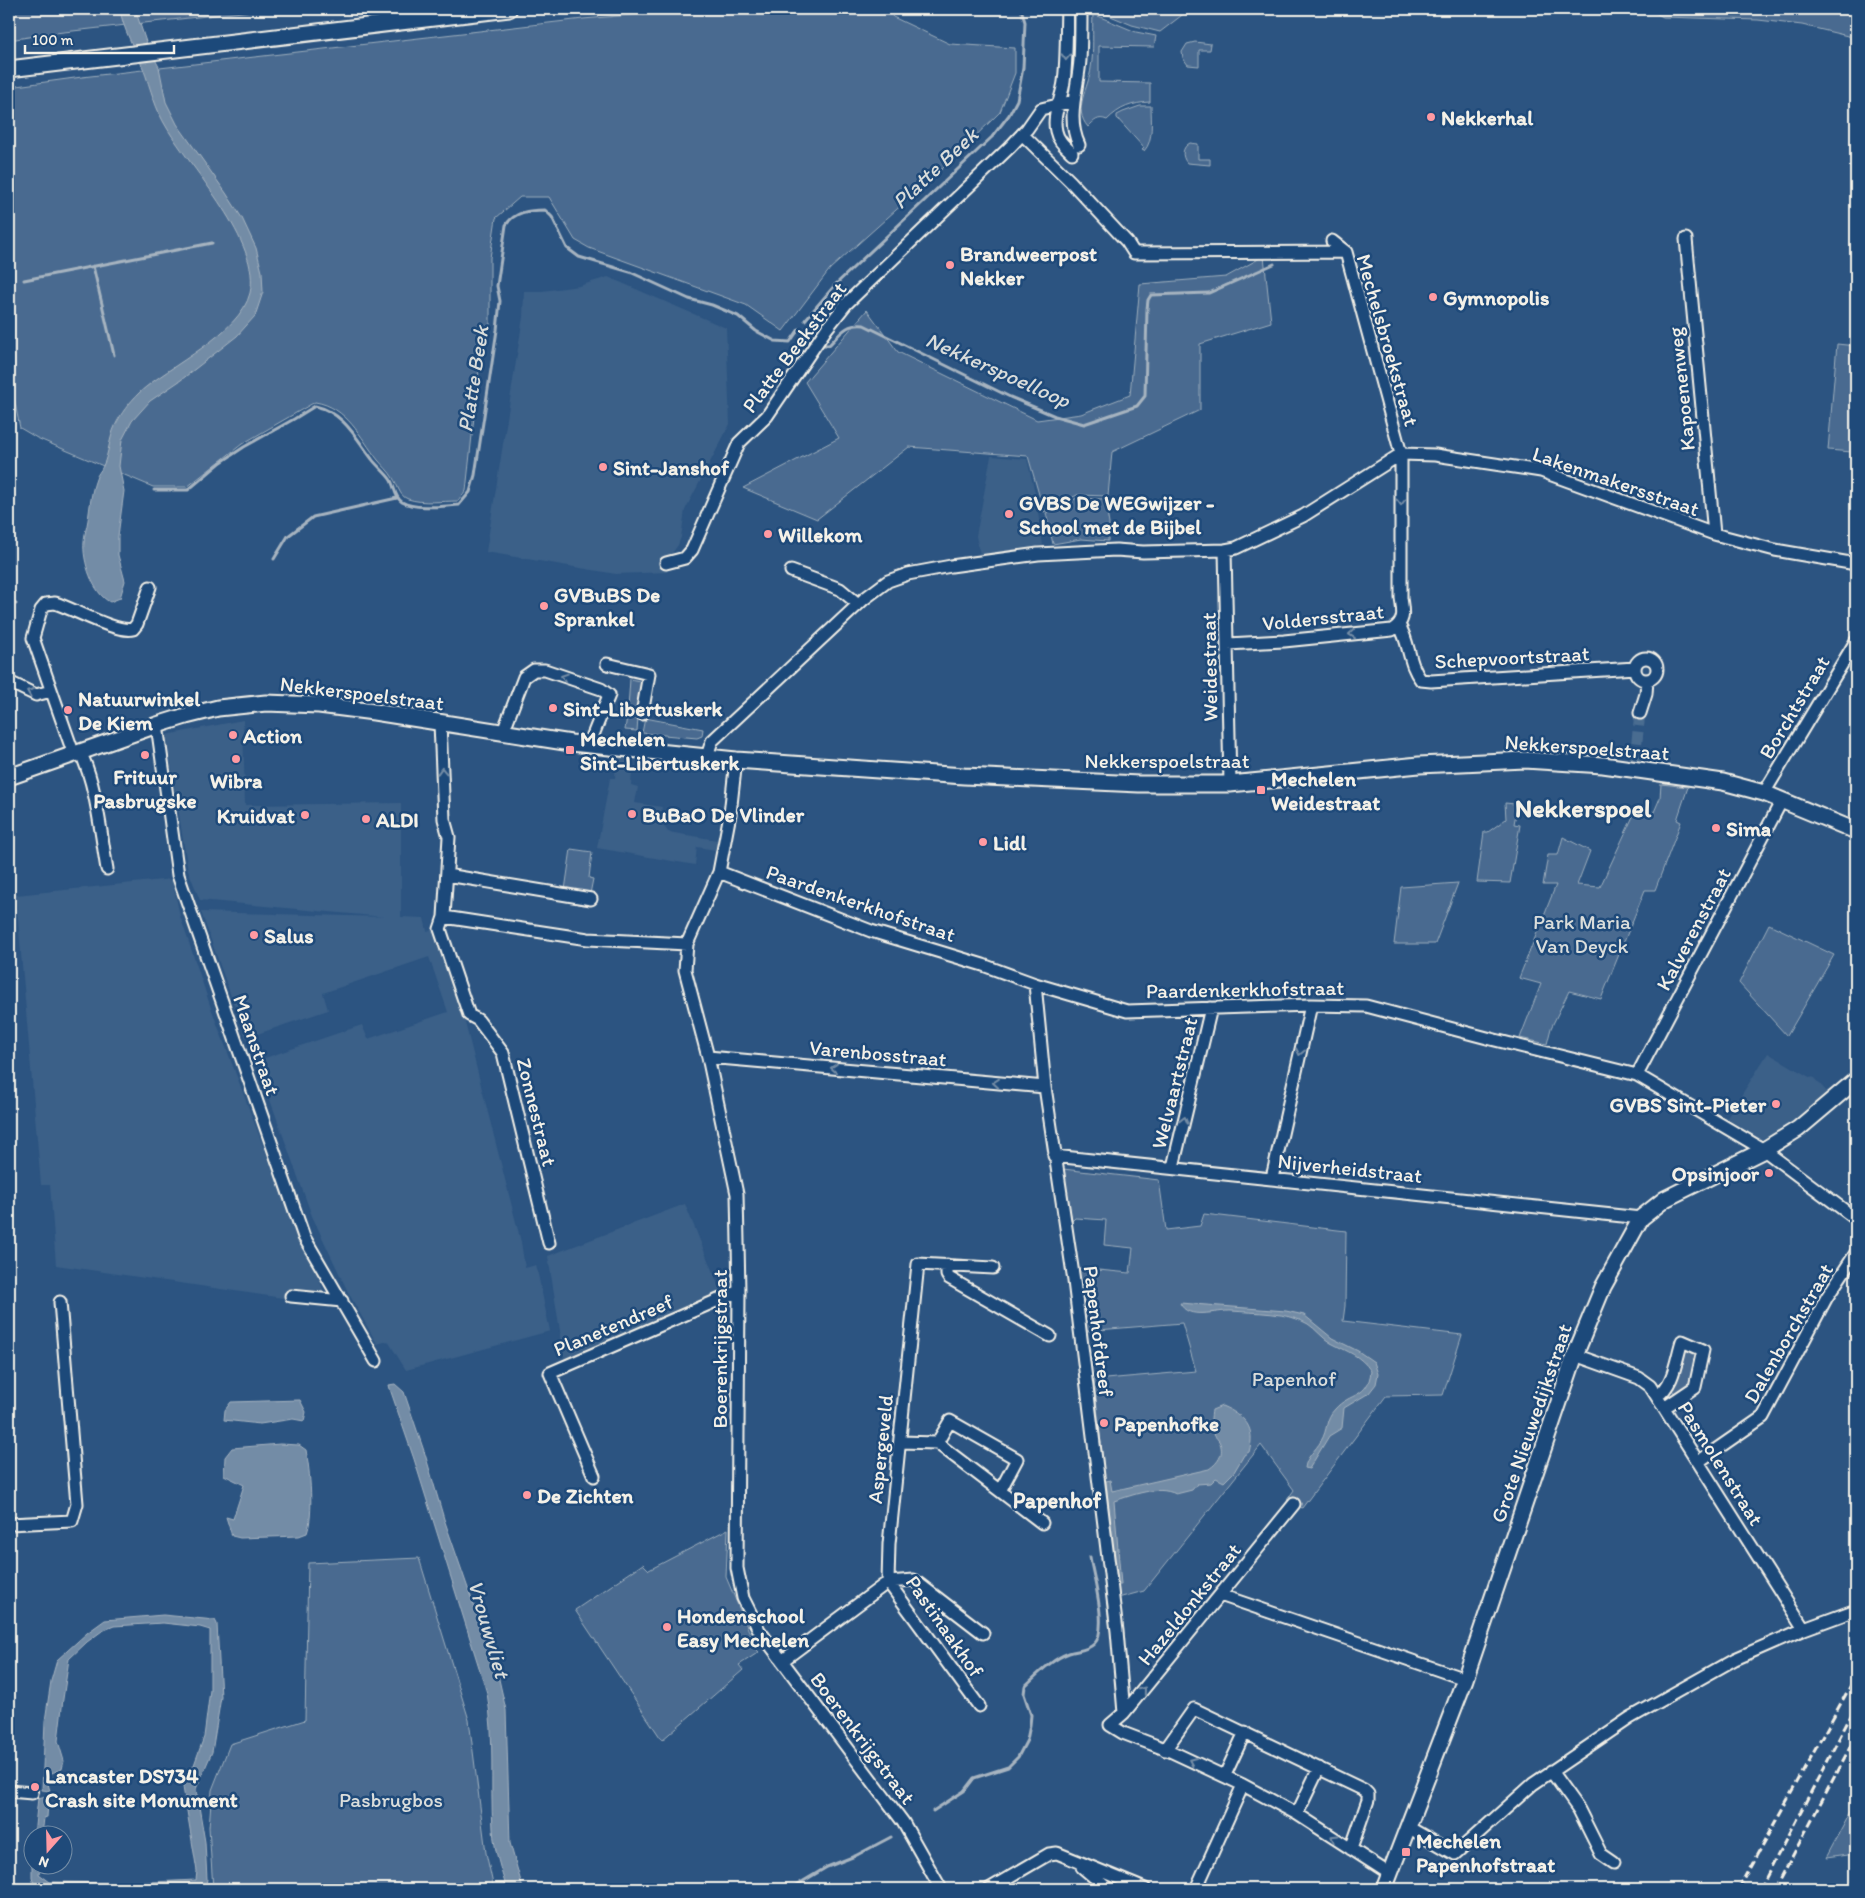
<svg xmlns="http://www.w3.org/2000/svg" width="1865" height="1898" viewBox="0 0 1865 1898" font-family="Itim,sans-serif">
	<style>
		.built { fill: #3b6088 }
		.green { fill: #496b90; stroke: #9eaebc }
		.water { fill: #738ca6; stroke: #a7b4c0 }
		.lines { fill: none; stroke-linecap: round; stroke-linejoin: round }
		.stream { stroke: #a7b4c0; stroke-width: 3 }
		.minor-tunnel { stroke: #4a6c90; stroke-width: 11; stroke-dasharray: 11 5.5; stroke-linecap: butt }
		.minor-casing { stroke: #f4f1e8; stroke-width: 15 }
		.major-casing { stroke: #f4f1e8; stroke-width: 19 }
		.minor { stroke: #1f4a7a; stroke-width: 11 }
		.major { stroke: #1f4a7a; stroke-width: 15 }
		.rail { stroke: #f4f1e8; stroke-width: 3; stroke-dasharray: 8 4; stroke-linecap: butt }
		.oneway { stroke: #748da6 }
		.poi-dot { fill: #ff9aa2; stroke: #1f4a7a; stroke-width: 2 }
		.labels { text-anchor: middle; dominant-baseline: central; stroke-width: 5; stroke-linejoin: round; paint-order: stroke }
		.poi-label { font-size: 21px; font-weight: bold; fill: #f4f1e8; stroke: #1f4a7a; text-anchor: start }
		.street-label { font-size: 21px; fill: #f4f1e8; stroke: #1f4a7a }
		.park-label { font-size: 21px; fill: #dadddb; stroke: #1f4a7a }
		.water-label { font-size: 22px; font-style: italic; fill: #dadddb; stroke: #1f4a7a }
		.neighbourhood-label { font-size: 22px; font-weight: bold; fill: #f4f1e8; stroke: #1f4a7a }
		.district-label { font-size: 26px; font-weight: bold; fill: #f4f1e8; stroke: #1f4a7a }
	</style>
	<rect width="100%" height="100%" fill="#2c5481"/>
	<filter id="ink" filterUnits="userSpaceOnUse"><feTurbulence type="fractalNoise" baseFrequency=".02" numOctaves="2"/><feDisplacementMap in="SourceGraphic" scale="10" xChannelSelector="R" yChannelSelector="G"/><feConvolveMatrix kernelMatrix="1 2 1 2 8 2 1 2 1" color-interpolation-filters="sRGB"/></filter>
	<g filter="url(#ink)">
		<path class="built" d="M608 277 726 328 730 424 685 510 681 537 678 545 670 556 667 572 616 574 486 552 523 317 524 291H542L579 286Z
			M991 456 1027 459 1035 493 1043 545 980 555 976 536Z
			M243 720 245 805 401 803V917L424 918 427 931 435 929 461 1007 521 1242 525 1268 536 1265 550 1331 406 1370 388 1341 377 1344 348 1292 312 1216 256 1061 362 1025 368 1039 448 1012 429 957 323 993 328 1010 246 1038 201 912 384 917 200 900 188 870 166 735Z
			M616 756 633 758 631 785 638 787 635 803 662 807 660 820 668 832 717 840 716 850 697 847 695 865 597 848 610 778H615Z
			M172 879 180 916 211 1008 273 1172 326 1296 285 1291 283 1298 56 1265 50 1185H41L16 895Z
			M1768 1053 1811 1078 1813 1077 1828 1093 1788 1128 1766 1139 1765 1137 1761 1140 1727 1118Z
			M685 1204 721 1292 565 1362 548 1256Z"/>
		<path class="green" d="M9 9H269L55 33 9 40Z
			M701 9H886L893 17 950 44 1015 48V73L1000 112 943 168 830 269 783 331 746 305 589 248 575 240 549 197H520L496 218 490 258V324L479 370 466 491 458 501C442 501 423 504 408 499 399 496 398 485 393 478 389 471 383 466 378 460 360 437 347 407 315 402L242 444 187 487H153L37 438 20 428 9 374V87L82 77 583 19Z
			M1094 9H1190L1160 32 1132 25Z
			M1648 9H1820L1856 16V38L1802 25 1758 20 1663 17Z
			M1093 14 1136 32 1156 36 1154 47 1099 46V82L1150 83V102C1132 103 1120 107 1107 120 1098 116 1094 121 1088 127 1072 109 1089 88 1091 68 1094 51 1092 32 1093 14Z
			M1195 42 1211 44 1210 50H1199V66L1188 65 1183 58 1182 52 1187 44Z
			M1140 106H1151C1151 119 1154 141 1144 151L1142 150 1144 148 1117 118V115L1123 112Z
			M1190 143 1198 144V159H1210V165L1187 163C1181 156 1182 147 1190 143Z
			M1264 256 1271 322 1200 344V410L1112 452 1108 496 1077 495 1044 512 1028 456 909 447 817 519 743 488 839 438 805 382 867 310 898 352 1037 420 1081 414 1130 395 1140 284 1226 277Z
			M1837 344 1856 346V405L1852 452 1828 450Z
			M1077 498 1105 499 1109 524 1108 541 1081 539 1053 544 1046 513Z
			M630 679 644 682 640 711 628 708Z
			M627 716 638 717 637 731 625 730Z
			M645 718 703 729 702 736 697 738 642 733Z
			M1661 784 1688 787 1677 820 1681 822 1655 890H1645L1601 999 1569 991 1551 1028 1547 1044 1520 1038 1541 984 1519 978 1556 885H1543L1548 855H1558L1563 837 1590 851 1577 885 1600 887 1636 810 1654 812 1660 798Z
			M1505 803 1515 804V807H1517L1514 824 1520 825 1510 883 1477 882 1484 832H1488L1506 819Z
			M571 849 592 852 589 878 593 879 590 894 565 890Z
			M1458 883 1435 944H1394L1401 887Z
			M1769 924 1834 955 1787 1036 1739 983Z
			M1063 1169 1159 1180 1166 1230 1200 1226 1204 1214 1346 1231 1345 1306 1343 1321 1462 1335 1443 1395 1386 1396 1302 1508 1287 1500 1294 1490 1261 1445 1144 1591 1118 1598 1094 1380 1196 1371 1182 1323 1086 1331 1077 1268 1130 1273 1133 1248 1104 1245 1106 1220 1075 1218 1072 1221Z
			M1685 1346 1697 1352 1689 1384 1674 1393 1671 1388Z
			M728 1529 726 1577 754 1643 753 1646 759 1652 739 1665 743 1670 662 1740 575 1610 643 1564 649 1570Z
			M419 1558 469 1720 486 1853 494 1889H213L209 1827 212 1790 230 1744 305 1720 308 1563Z
			M1856 1802V1854L1826 1858Z"/>
		<path class="water" d="M120 9H135L146 42 159 67 166 102 177 124 226 193 242 218 256 248 262 272 263 292 255 316 237 336 181 380 150 401 132 421 122 440 119 466 124 491 118 536V555L125 581 120 598 110 602C93 594 82 560 84 542 84 535 87 527 88 520 90 507 91 492 96 479 97 474 101 471 103 466 109 453 109 439 115 426 121 413 129 403 139 393 169 365 240 334 250 293 262 243 191 169 167 128 155 109 151 89 143 68 135 49 123 30 120 9Z
			M1180 1303 1286 1311 1304 1315 1332 1338 1358 1351 1374 1362 1378 1374 1376 1384 1369 1393 1344 1408 1342 1428 1329 1436 1309 1469 1305 1468C1306 1457 1316 1450 1321 1441 1328 1430 1325 1419 1335 1409 1350 1392 1368 1399 1371 1371 1360 1355 1348 1352 1331 1343 1322 1338 1316 1329 1308 1324 1289 1312 1254 1313 1232 1311 1216 1310 1188 1321 1180 1303Z
			M395 1384 404 1392 425 1454 444 1519 498 1675 506 1710 510 1843 523 1889H507C501 1871 494 1849 493 1829 490 1783 495 1739 487 1693L414 1459 390 1389 389 1385Z
			M300 1400 306 1412 304 1421 293 1419 260 1424 224 1420 225 1410 231 1402Z
			M1222 1406C1245 1416 1256 1427 1249 1452L1244 1455 1234 1472 1224 1482 1216 1478 1211 1483 1197 1484 1192 1490 1176 1494C1157 1485 1133 1495 1114 1501L1121 1585H1117L1106 1481 1110 1480 1112 1491 1209 1469C1219 1462 1225 1453 1219 1441 1216 1437 1213 1435 1212 1431 1210 1424 1211 1417 1212 1410Z
			M280 1444 299 1445 306 1450C310 1471 314 1514 307 1533L299 1536 240 1538 232 1536 226 1517 233 1519 244 1485 224 1475 225 1457 232 1448Z
			M163 1615 215 1620 217 1624 221 1697 212 1752 196 1789 205 1842 207 1879 206 1885C190 1895 65 1887 39 1886L34 1884 32 1878V1863V1866H40L39 1874 50 1882 130 1883 196 1880 197 1871 183 1787 188 1772 194 1765 204 1737 210 1690V1630L200 1627 163 1623 114 1626 102 1631 87 1642 69 1659 63 1699 58 1741 64 1761 62 1769 49 1774 47 1780 50 1791 42 1790 45 1721 51 1681 57 1660 87 1633 105 1620Z
			M46 1796 45 1804H48L47 1817 44 1818 42 1835H34L38 1798Z"/>
		<g class="lines">
			<path class="stream" d="M93 266 114 355
				M24 280 212 243
				M805 320 836 284 992 137 1009 115 1017 100 1023 68 1025 22 1021 9
				M823 345H829C840 334 846 323 864 325L1010 397 1055 416 1084 424 1137 406 1145 396 1147 309 1148 300 1151 295 1209 293 1274 264
				M154 490H188L220 463 244 447 294 419 315 406C343 412 356 438 372 459 377 466 385 472 390 479 395 486 394 497 402 502 416 510 443 506 459 505L470 492 475 475 497 330 500 301 497 286 506 225C514 212 529 210 545 210L552 217 567 248 579 257 630 272 689 299 712 305 738 316 756 331 775 341 790 342 799 329
				M274 559 288 536 313 517 397 498
				M9 600 16 604
				M933 1811 964 1791 974 1778 1008 1767 1018 1757 1027 1740 1030 1725 1031 1715 1024 1694 1025 1686C1038 1674 1052 1659 1069 1653 1078 1650 1087 1651 1094 1644 1109 1630 1093 1576 1090 1557
				M790 1889 827 1867 855 1856 891 1837"/>
			<path class="minor-tunnel" d="M1635 759 1640 713"/>
			<defs>
				<path id="minor" d="M1067 9C1066 33 1067 58 1064 82 1062 98 1052 115 1056 131 1058 141 1065 146 1072 153
					M1022 134 1071 182 1127 242 1134 253 1346 252
					M1079 145C1066 117 1078 89 1080 60 1081 43 1081 26 1081 9
					M1686 239 1714 534
					M1225 550 1230 784
					M666 563 685 558 692 550 739 443 767 416 827 328 846 304 1010 147 1027 129 1041 109 1074 101
					M791 571 840 589 858 604
					M1399 625C1410 643 1408 664 1421 680L1431 681 1635 668
					M1228 644 1284 641 1392 630C1406 621 1403 612 1401 598V454L1346 252 1332 241
					M1635 669a11 11 0 1 1 22 0a11 11 0 1 1-22 0Z
					M607 664 649 674 642 714
					M9 682 36 695 51 691
					M1640 713 1646 694 1647 680
					M440 723 444 819 449 837 444 917 440 929 469 1015 478 1020 503 1053 549 1243
					M157 725 178 875 304 1237 376 1361
					M503 732 524 677 534 670H545L601 689 609 695 589 745
					M80 752C96 782 101 835 107 869
					M74 755 33 638 41 610 46 604 55 603C74 609 116 633 133 629L137 624 150 587
					M707 756 712 741 864 599 888 581 908 574 951 566 1038 554 1116 550 1143 552 1225 550 1236 548 1303 516 1401 454 1435 455 1541 471 1714 534 1775 550 1856 564
					M736 760 730 814 719 872 687 944 685 970 708 1057 737 1194 739 1291 737 1568 743 1598 759 1630 903 1822 941 1889
					M1764 793 1856 641
					M719 872 871 931 983 965 1035 984 1127 1011 1311 1005 1366 1006 1491 1039 1637 1075 1764 1150 1856 1219
					M447 875 591 899
					M444 917 588 939 687 944
					M1035 984 1045 1087 1074 1281 1117 1631 1124 1713
					M708 1057 1045 1087
					M1637 1075 1782 800
					M1054 1156 1641 1218
					M1173 1167 1211 1008
					M1272 1178 1311 1005
					M947 1265V1275L949 1278 1050 1336
					M291 1296 342 1301
					M1575 1355 1639 1378 1650 1386 1804 1629
					M1657 1396C1674 1386 1676 1359 1682 1341L1703 1350 1695 1387 1664 1408
					M900 1442 937 1443 1042 1523
					M937 1443 950 1421 1017 1459 1000 1491
					M1698 1462 1763 1417 1827 1297 1856 1253
					M594 1476 550 1373 739 1291
					M1294 1504 1124 1713 1110 1725 1123 1733 1170 1751 1243 1785 1297 1814 1390 1874
					M9 1524 72 1521 77 1504 60 1302
					M888 1582 979 1706
					M888 1582 914 1580 983 1633
					M1220 1595 1465 1679
					M782 1661 888 1582 889 1544 918 1264 993 1268
					M1165 1750 1194 1709 1364 1790 1368 1794V1800L1351 1849
					M1551 1771 1579 1810 1601 1854 1614 1863
					M1225 1775 1245 1732
					M9 1791 32 1793
					M1297 1814 1319 1768
					M1408 1827 1455 1854 1533 1784 1630 1718 1735 1659 1804 1629 1856 1610
					M1082 1867 1108 1889
					M989 1889 1049 1854 1057 1853 1145 1889
					M1196 1889 1243 1785"/>
				<path id="major" d="M9 69 509 9
					M9 777 157 725 186 716 218 708 266 703 319 705 374 712 571 743 736 760 964 776 1139 784H1230L1419 765 1525 760 1603 765 1723 782 1764 793 1856 831
					M1384 1889 1465 1679 1575 1355 1603 1287 1641 1218 1665 1199 1764 1150 1798 1129 1856 1080"/>
			</defs>
			<use href="#minor" class="minor-casing"/>
			<use href="#major" class="major-casing"/>
			<use href="#minor" class="minor"/>
			<use href="#major" class="major"/>
			<path class="rail" d="M1738 1889 1856 1676
				M1760 1889 1856 1706
				M1775 1889 1856 1736"/>
		</g>
		<defs><path id="oneway-chevron" d="M-2-3.5L2.5 0L-2 3.5" fill="none" stroke-width="1.6" stroke-linecap="round" stroke-linejoin="round" transform="scale(1.25)"/></defs>
		<g class="oneway">
			<use href="#oneway-chevron" transform="translate(1066 57) rotate(92)"/>
			<use href="#oneway-chevron" transform="translate(1401 502) rotate(90)"/>
			<use href="#oneway-chevron" transform="translate(1352 634) rotate(174)"/>
			<use href="#oneway-chevron" transform="translate(564 677) rotate(-161)"/>
			<use href="#oneway-chevron" transform="translate(30 692) rotate(-157)"/>
			<use href="#oneway-chevron" transform="translate(442 771) rotate(-92)"/>
			<use href="#oneway-chevron" transform="translate(1300 1052) rotate(102)"/>
			<use href="#oneway-chevron" transform="translate(834 1068) rotate(-175)"/>
			<use href="#oneway-chevron" transform="translate(996 1083) rotate(-175)"/>
			<use href="#oneway-chevron" transform="translate(1184 1120) rotate(-76)"/>
			<use href="#oneway-chevron" transform="translate(1143 1690) rotate(-51)"/>
			<use href="#oneway-chevron" transform="translate(1192 1761) rotate(-156)"/>
			<use href="#oneway-chevron" transform="translate(1334 1838) rotate(-148)"/>
		</g>
	</g>
	<g class="poi-dot">
		<circle cx="1431" cy="117" r="5"/>
		<circle cx="950" cy="265" r="5"/>
		<circle cx="1433" cy="297" r="5"/>
		<circle cx="603" cy="467" r="5"/>
		<circle cx="1009" cy="514" r="5"/>
		<circle cx="768" cy="534" r="5"/>
		<circle cx="544" cy="606" r="5"/>
		<circle cx="553" cy="708" r="5"/>
		<circle cx="68" cy="710" r="5"/>
		<circle cx="233" cy="735" r="5"/>
		<rect x="565" y="745" width="10" height="10" rx="2.5"/>
		<circle cx="145" cy="755" r="5"/>
		<circle cx="236" cy="759" r="5"/>
		<rect x="1256" y="785" width="10" height="10" rx="2.5"/>
		<circle cx="632" cy="814" r="5"/>
		<circle cx="305" cy="815" r="5"/>
		<circle cx="366" cy="819" r="5"/>
		<circle cx="1716" cy="828" r="5"/>
		<circle cx="983" cy="842" r="5"/>
		<circle cx="254" cy="935" r="5"/>
		<circle cx="1776" cy="1104" r="5"/>
		<circle cx="1769" cy="1173" r="5"/>
		<circle cx="1104" cy="1423" r="5"/>
		<circle cx="527" cy="1495" r="5"/>
		<circle cx="667" cy="1627" r="5"/>
		<circle cx="35" cy="1787" r="5"/>
		<rect x="1401" y="1847" width="10" height="10" rx="2.5"/>
	</g>
	<g class="labels">
		<g class="poi-label">
			<text x="1441" y="117">Nekkerhal</text>
			<text x="960" y="253">Brandweerpost<tspan x="960" dy="24">Nekker</tspan></text>
			<text x="1443" y="297">Gymnopolis</text>
			<text x="613" y="467">Sint-Janshof</text>
			<text x="1019" y="502">GVBS De WEGwijzer -<tspan x="1019" dy="24">School met de Bijbel</tspan></text>
			<text x="778" y="534">Willekom</text>
			<text x="554" y="594">GVBuBS De<tspan x="554" dy="24">Sprankel</tspan></text>
			<text x="78" y="698">Natuurwinkel<tspan x="78" dy="24">De Kiem</tspan></text>
			<text x="563" y="708">Sint-Libertuskerk</text>
			<text x="243" y="735">Action</text>
			<text x="580" y="738">Mechelen<tspan x="580" dy="24">Sint-Libertuskerk</tspan></text>
			<text x="145" y="776" text-anchor="middle">Frituur<tspan x="145" dy="24">Pasbrugske</tspan></text>
			<text x="1271" y="778">Mechelen<tspan x="1271" dy="24">Weidestraat</tspan></text>
			<text x="236" y="780" text-anchor="middle">Wibra</text>
			<text x="642" y="814">BuBaO De Vlinder</text>
			<text x="295" y="815" text-anchor="end">Kruidvat</text>
			<text x="376" y="819">ALDI</text>
			<text x="1726" y="828">Sima</text>
			<text x="993" y="842">Lidl</text>
			<text x="264" y="935">Salus</text>
			<text x="1766" y="1104" text-anchor="end">GVBS Sint-Pieter</text>
			<text x="1759" y="1173" text-anchor="end">Opsinjoor</text>
			<text x="1114" y="1423">Papenhofke</text>
			<text x="537" y="1495">De Zichten</text>
			<text x="677" y="1615">Hondenschool<tspan x="677" dy="24">Easy Mechelen</tspan></text>
			<text x="45" y="1775">Lancaster DS734<tspan x="45" dy="24">Crash site Monument</tspan></text>
			<text x="1416" y="1840">Mechelen<tspan x="1416" dy="24">Papenhofstraat</tspan></text>
		</g>
		<g class="street-label">
			<text transform="translate(1388 340) rotate(74)">Mechelsbroekstraat</text>
			<text transform="translate(794 347) rotate(-53)">Platte Beekstraat</text>
			<text transform="translate(1681 389) rotate(-96)">Kapoenenweg</text>
			<text transform="translate(1616 481) rotate(19)">Lakenmakersstraat</text>
			<text transform="translate(1323 617) rotate(-6)">Voldersstraat</text>
			<text transform="translate(1512 657) rotate(-3)">Schepvoortstraat</text>
			<text transform="translate(1209 667) rotate(-91)">Weidestraat</text>
			<text transform="translate(362 693) rotate(7)">Nekkerspoelstraat</text>
			<text transform="translate(1794 707) rotate(-59)">Borchtstraat</text>
			<text transform="translate(1587 747) rotate(4)">Nekkerspoelstraat</text>
			<text x="1167" y="760">Nekkerspoelstraat</text>
			<text transform="translate(861 903) rotate(19)">Paardenkerkhofstraat</text>
			<text transform="translate(1693 929) rotate(-62)">Kalverenstraat</text>
			<text transform="translate(1245 989) rotate(-1)">Paardenkerkhofstraat</text>
			<text transform="translate(257 1045) rotate(71)">Maanstraat</text>
			<text transform="translate(878 1053) rotate(5)">Varenbosstraat</text>
			<text transform="translate(1174 1083) rotate(-76)">Welvaartstraat</text>
			<text transform="translate(537 1112) rotate(76)">Zonnestraat</text>
			<text transform="translate(1350 1168) rotate(6)">Nijverheidstraat</text>
			<text transform="translate(613 1325) rotate(-23)">Planetendreef</text>
			<text transform="translate(1099 1331) rotate(83)">Papenhofdreef</text>
			<text transform="translate(1788 1333) rotate(-60)">Dalenborchstraat</text>
			<text transform="translate(719 1349) rotate(-90)">Boerenkrijgstraat</text>
			<text transform="translate(1531 1423) rotate(-71)">Grote Nieuwedijkstraat</text>
			<text transform="translate(880 1449) rotate(-84)">Aspergeveld</text>
			<text transform="translate(1721 1463) rotate(58)">Pasmolenstraat</text>
			<text transform="translate(1189 1604) rotate(-51)">Hazeldonkstraat</text>
			<text transform="translate(945 1626) rotate(55)">Pastinaakhof</text>
			<text transform="translate(863 1738) rotate(53)">Boerenkrijgstraat</text>
		</g>
		<g class="park-label">
			<text x="1582" y="921">Park Maria<tspan x="1582" dy="24">Van Deyck</tspan></text>
			<text x="1294" y="1378">Papenhof</text>
			<text x="391" y="1799">Pasbrugbos</text>
		</g>
		<g class="water-label">
			<text transform="translate(935 168) rotate(-43)">Platte Beek</text>
			<text transform="translate(998 370) rotate(24)">Nekkerspoelloop</text>
			<text transform="translate(473 379) rotate(-81)">Platte Beek</text>
			<text transform="translate(489 1629) rotate(74)">Vrouwvliet</text>
		</g>
		<g class="neighbourhood-label">
			<text x="1057" y="1500">Papenhof</text>
		</g>
		<g class="district-label">
			<text x="1583" y="808">Nekkerspoel</text>
		</g>
	</g>
	<rect width="1865" height="1898" fill="none" stroke="#1f4a7a" stroke-width="30"/>
	<rect x="15" y="15" width="1835" height="1868" fill="none" stroke="#f4f1e8" stroke-width="2" filter="url(#ink)"/>
	<g transform="translate(48 1850) rotate(200)"><circle r="24" fill="#1f4a7a" stroke="#748da6"/>
	<path d="M0-4L9 19L0 12L-9 19Z" fill="#ff9aa2"/>
	<text y="-8" font-size="14" font-weight="bold" text-anchor="middle" fill="#f4f1e8">N</text>
	</g>
	<path d="M25 45v8h149v-8" fill="none" stroke="#f4f1e8" stroke-width="2.5"/>
	<text x="32" y="45" font-size="15" fill="#f4f1e8" stroke="#1f4a7a" stroke-width="4" paint-order="stroke">100 m</text>
</svg>
